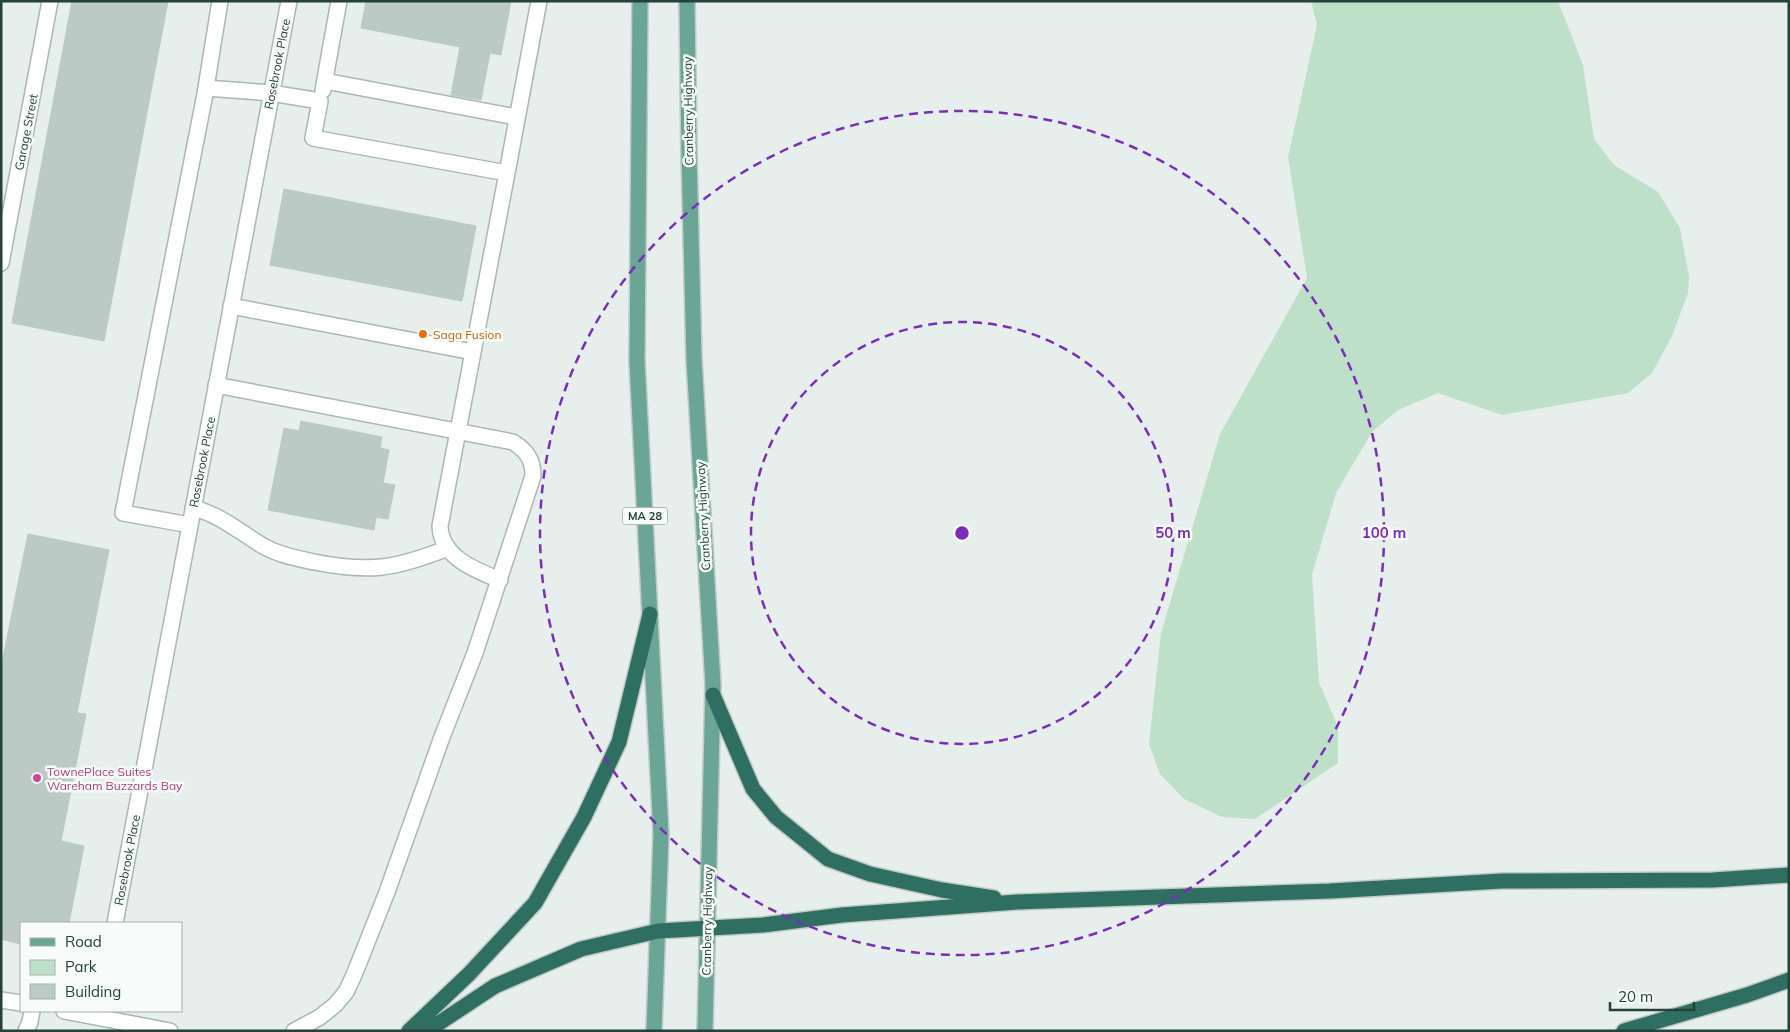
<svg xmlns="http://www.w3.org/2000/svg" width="1790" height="1032" viewBox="0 0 1790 1032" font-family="Mulish,sans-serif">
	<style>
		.green { fill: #bfe0c8 }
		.building { fill: #bbcac4; stroke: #b8c9c2 }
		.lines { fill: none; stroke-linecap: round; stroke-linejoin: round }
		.minor-casing { stroke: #a8b8b2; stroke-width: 18 }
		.major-casing { stroke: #c2cac8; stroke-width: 18 }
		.highway-casing { stroke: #c2cac8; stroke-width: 18 }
		.minor { stroke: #fff; stroke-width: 15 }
		.major { stroke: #6aa596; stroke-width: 15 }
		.highway { stroke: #2f6f62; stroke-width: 15 }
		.ring { fill: none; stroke: #7b2cbf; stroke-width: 2.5; stroke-dasharray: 9 6 }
		.food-dot { fill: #e8710a; stroke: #f7fbf9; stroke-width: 2 }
		.hotel-dot { fill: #d1479c; stroke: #f7fbf9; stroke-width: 2 }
		.labels { text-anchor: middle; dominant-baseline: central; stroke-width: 5; stroke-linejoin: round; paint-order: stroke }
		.shield { fill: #f7fbf9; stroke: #637a73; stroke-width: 1 }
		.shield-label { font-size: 11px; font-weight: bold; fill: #24423a }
		.street-label { font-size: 12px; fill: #24423a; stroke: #f7fbf9 }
		.food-label { font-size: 12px; fill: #c56008; stroke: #f7fbf9; text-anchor: start }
		.hotel-label { font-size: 12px; fill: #b23c85; stroke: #f7fbf9; text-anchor: start }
		.centre { fill: #7b2cbf; stroke: #f7fbf9; stroke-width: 2.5 }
		.ring-label { font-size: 15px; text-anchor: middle; font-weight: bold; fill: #7b2cbf; stroke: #f7fbf9; stroke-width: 5; stroke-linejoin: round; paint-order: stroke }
	</style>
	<rect width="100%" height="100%" fill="#e6efeb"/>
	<path class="green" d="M1311 1H1558L1583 65 1594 139 1614 165 1658 192 1680 228 1689 277 1688 293 1672 336 1652 373 1628 393 1502 415 1438 393 1398 410 1372 432 1336 493 1312 575 1319 682 1338 727V763L1255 819 1222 817 1184 799 1160 774 1149 744 1161 633 1220 434 1307 278 1288 157 1317 25Z"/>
	<path class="building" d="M72 1H168L104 341 12 323Z
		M366 1H511L501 55 490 53 481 100 451 95 460 47 361 28Z
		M284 189 476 226 462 301 270 265Z
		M301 421 382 437 380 448 389 450 383 483 395 485 388 519 376 517 374 530 268 510 284 428 299 431Z
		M28 534 109 550 77 713 86 714 61 841 84 846 69 923H21V944L1 939V668Z"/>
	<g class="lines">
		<defs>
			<path id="minor" d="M325 81 516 117
				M206 88 271 93 320 101 313 138 507 173 539 1
				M323 90 339 1
				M1 263 50 1
				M231 306 473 352
				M216 385 513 442C527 451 533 460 533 476L475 653 442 737 387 892 354 975 346 992 335 1005 320 1017 294 1031
				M193 508C219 514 240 532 263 546 279 555 296 558 314 562 370 573 395 569 448 548
				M190 525 123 513 205 94 220 1
				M500 580C475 570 441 557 440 526L507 173
				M115 923 289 1
				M1 1000 21 1003
				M64 1011 170 1031
				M26 1031 30 1022 32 1011"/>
			<path id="major" d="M640 1 637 361 661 834 654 1031
				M687 1 689 154 694 359 713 685 705 1031"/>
			<path id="highway" d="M713 695 753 789 776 817 828 859 870 874 942 890 994 898
				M409 1031 469 974 535 903 584 817 619 742 650 614
				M427 1031 495 986 581 949 658 931 763 925 842 915 1017 902 1330 891 1502 881 1713 880 1789 875
				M1624 1031 1747 995 1789 980"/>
		</defs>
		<use href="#minor" class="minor-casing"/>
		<use href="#major" class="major-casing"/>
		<use href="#highway" class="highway-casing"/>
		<use href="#minor" class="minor"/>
		<use href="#major" class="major"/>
		<use href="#highway" class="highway"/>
	</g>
	<g class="ring">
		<circle cx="962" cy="533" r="211"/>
		<circle cx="962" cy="533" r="422"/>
	</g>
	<circle class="food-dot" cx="423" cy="334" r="5"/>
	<circle class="hotel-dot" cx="37" cy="778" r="5"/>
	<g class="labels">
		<rect class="shield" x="622.5" y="507.5" width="45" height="17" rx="4"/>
		<g class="shield-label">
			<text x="645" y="516">MA 28</text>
		</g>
		<g class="street-label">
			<text transform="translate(277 64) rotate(-79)">Rosebrook Place</text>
			<text transform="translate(688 111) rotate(-91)">Cranberry Highway</text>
			<text transform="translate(26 132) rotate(-79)">Garage Street</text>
			<text transform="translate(202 462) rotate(-79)">Rosebrook Place</text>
			<text transform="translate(703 516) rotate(-93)">Cranberry Highway</text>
			<text transform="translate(127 860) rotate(-79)">Rosebrook Place</text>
			<text transform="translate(707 921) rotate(-89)">Cranberry Highway</text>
		</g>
		<g class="food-label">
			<text x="433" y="334">Saga Fusion</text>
		</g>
		<g class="hotel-label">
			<text x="47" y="771">TownePlace Suites<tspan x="47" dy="14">Wareham Buzzards Bay</tspan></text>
		</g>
	</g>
	<circle cx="962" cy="533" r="8" class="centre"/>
	<g class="ring-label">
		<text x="1173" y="538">50 m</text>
		<text x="1384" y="538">100 m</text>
	</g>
	<rect width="1790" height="1032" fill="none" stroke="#24423a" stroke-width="5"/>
	<rect x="20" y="922" width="162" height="90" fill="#f7fbf9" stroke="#a3b1ad"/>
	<rect x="30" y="938" width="25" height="8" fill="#6aa596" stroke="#a3b1ad"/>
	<text x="65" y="947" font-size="15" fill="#24423a">Road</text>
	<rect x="30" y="960" width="25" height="15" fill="#bfe0c8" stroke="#a3b1ad"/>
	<text x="65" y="972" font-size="15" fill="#24423a">Park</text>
	<rect x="30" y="984" width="25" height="15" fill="#bbcac4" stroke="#a3b1ad"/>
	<text x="65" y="997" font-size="15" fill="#24423a">Building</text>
	<path d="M1610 1002v8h84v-8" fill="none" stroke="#24423a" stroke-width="2.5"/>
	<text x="1618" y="1002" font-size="15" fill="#24423a" stroke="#f7fbf9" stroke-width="4" paint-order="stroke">20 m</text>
</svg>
